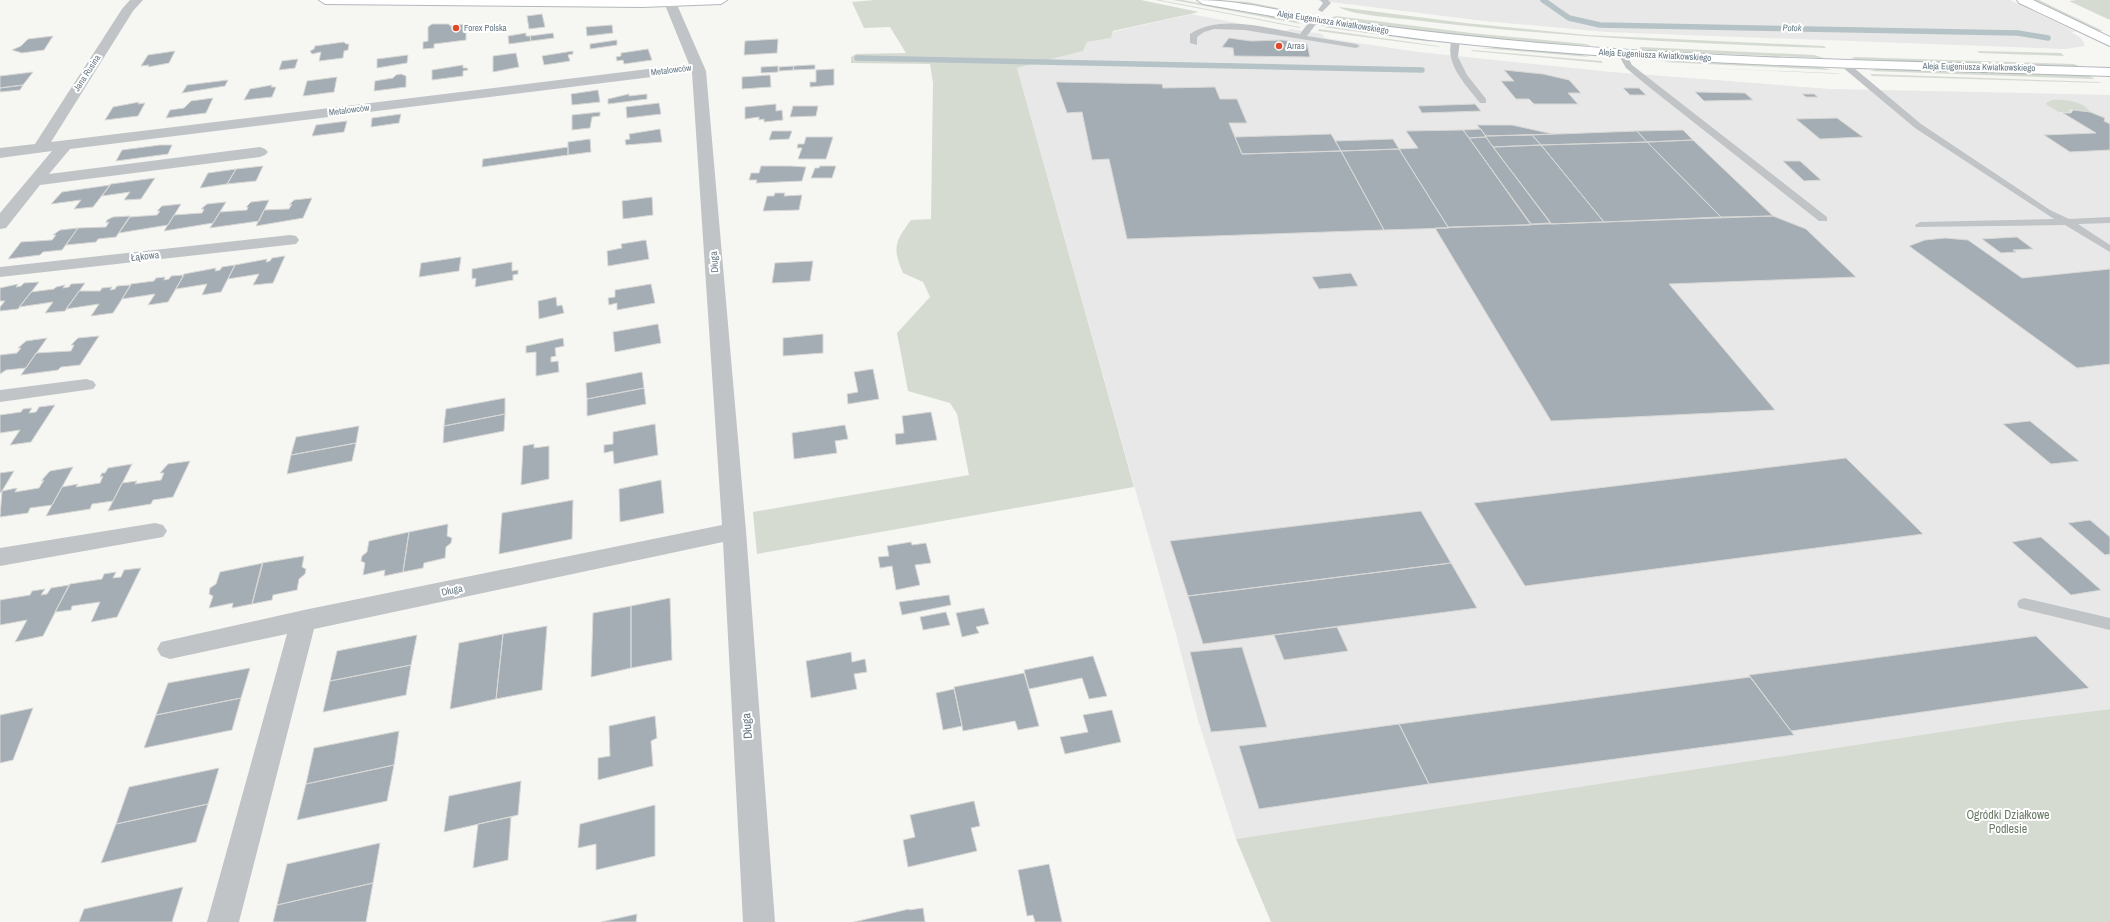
<svg xmlns="http://www.w3.org/2000/svg" width="2110" height="922" viewBox="0 0 2110 922" font-family="'Archivo Narrow',sans-serif">
	<style>
		.built { fill: #e7e8e7 }
		.green { fill: #d6dbd2 }
		.lines { fill: none; stroke-linecap: round; stroke-linejoin: round }
		.stream { stroke: #b5c2c6; stroke-width: 5.5 }
		.building { fill: #a4adb3; stroke: #d8d8d6 }
		.secondary-casing { stroke: #b2b8bc; stroke-width: 2 }
		.lane { fill: #c0c4c7; fill-rule: evenodd }
		.street { fill: #c0c4c7; fill-rule: evenodd }
		.secondary { fill: #fff; fill-rule: evenodd }
		.poi-dot { fill: #e0492a; stroke: #fff; stroke-width: 1.5 }
		.labels { text-anchor: middle; dominant-baseline: central; stroke-width: 4; stroke-linejoin: round; paint-order: stroke }
		.far-street-label { font-size: 9px; fill: #667884; stroke: #fff }
		.far-poi-label { font-size: 9px; fill: #667884; stroke: #fff; text-anchor: start }
		.far-water-label { font-size: 9px; font-style: italic; fill: #627a80; stroke: #fff }
		.street-label { font-size: 10px; fill: #667884; stroke: #fff }
		.near-street-label { font-size: 12px; fill: #667884; stroke: #fff }
		.near-park-label { font-size: 12px; fill: #6a7b65; stroke: #fff }
	</style>
	<rect width="100%" height="100%" fill="#f6f6f3"/>
	<path class="built" d="M1315 0H2010L2076 32H2071L2081 38 2085 46 2065 49 1607 32 1484 21Z
		M1191 14 1257 27 1284 31 1291 29 1322 34 1325 38 1418 52 1611 72 1830 89 2110 95V709L2006 722 1236 839 1198 720 1177 638 1017 68 1083 51 1087 42 1111 38 1113 32Z"/>
	<path class="green" d="M875 0H1141L1199 12 1113 31 1111 38 1087 42 1083 51 1017 68 1134 487 757 554 753 512 969 475 957 414 950 403 908 391 897 333 930 297 923 282 903 273C892 248 895 241 911 220L931 219 933 83 930 64 851 63V57L856 54 906 53 890 27 864 28 852 2Z
		M1155 0H1160L1300 27V28Z
		M1173 0H1183L1295 21 1301 24Z
		M1219 0 1248 2 1293 11 1288 12Z
		M2033 0H2039L2103 31H2098Z
		M2077 0H2110V20L2069 1Z
		M1339 7 1465 23 1587 35 1824 46 1826 48C1688 44 1550 36 1413 20 1397 18 1350 15 1339 7Z
		M1336 16 1471 33 1586 44 1591 46 1547 44 1401 29 1331 18Z
		M1323 27H1331L1421 39 1432 42Z
		M1319 29 1438 46 1440 47 1318 31Z
		M1641 47 1814 55 1824 58 1644 51 1639 49Z
		M1481 48H1501L1578 54 1590 57Z
		M1472 50 1602 61V63L1471 51Z
		M1977 51 2061 53 2064 56 1980 53Z
		M1855 57 2074 64 2078 66 1859 61 1851 58Z
		M1672 61 1820 67 1832 70 1663 62Z
		M1656 66 1834 73 1842 74Z
		M1878 69 2089 75 2094 79 1870 71Z
		M1870 74 2099 82 2101 83 1872 76Z
		M2052 100C2063 99 2084 101 2090 112L2070 109 2069 112H2059L2047 105 2046 103Z
		M2110 709V922H1271L1236 839 2006 722Z"/>
	<g class="lines">
		<path class="stream" d="M1543 0 1569 18 1600 25 2018 33 2048 38
			M857 58 1422 70"/>
	</g>
	<path class="building" d="M542 14 545 27 529 29 527 16Z
		M432 24H449L450 26 466 24V40L434 44V48L423 49V42L428 41V27Z
		M612 25 613 33 587 36 586 27Z
		M526 33V36H530L531 41 509 44 508 36Z
		M553 33 554 38 531 41 530 36Z
		M53 36 44 50 22 53 12 50 21 46 28 39Z
		M1229 38 1251 41 1282 40 1288 41 1287 42 1307 44 1310 57 1234 56 1233 48 1222 47Z
		M778 39 777 53 744 55 745 41Z
		M617 40V45L590 49V44Z
		M344 42 346 44H349L348 50 344 51 343 58 319 61 321 52 312 54 310 51 314 49 315 46Z
		M648 49 652 60 624 64 623 60 617 61 616 57 621 56V53Z
		M175 51 169 63 148 67 149 65 141 66 148 55Z
		M573 51V54L568 55 570 61 544 65 542 56Z
		M516 53 519 67 493 72V56Z
		M408 55 407 63 377 68V59Z
		M298 59 295 68 279 70 282 61Z
		M463 65V68H467L468 70 463 71V76L432 80V70Z
		M810 65H815V69L793 70 794 66Z
		M778 66V72L761 73V67Z
		M794 66 793 70 779 71V67Z
		M834 69V85L810 87V82H816V70Z
		M1504 70 1543 74 1569 80 1581 93H1568L1578 104H1534L1529 99H1516L1501 81H1514Z
		M33 72 23 85 0 88V76Z
		M401 74 406 76V87L374 91 375 81 393 78 396 75Z
		M770 75 771 87 742 89V77Z
		M337 77 334 92 303 96 307 81Z
		M228 80 225 86 182 93 187 85Z
		M1056 82 1162 84 1163 88 1215 87 1220 99H1237L1247 123H1229L1242 154 1341 151 1384 230 1127 239 1109 159 1092 160 1082 112 1067 113Z
		M23 85 20 90 0 92V88Z
		M272 85 271 87H276L272 97 244 100 250 89Z
		M1623 88H1639L1646 95H1630Z
		M598 90 600 102 572 105 571 94Z
		M1695 92 1745 93 1753 100 1704 101Z
		M629 94V96L647 94V99L608 104V99Z
		M1802 94H1814L1818 97H1806Z
		M213 98 206 113 166 118 170 110 184 108 191 101Z
		M139 102 138 104 145 103 138 116 105 120 113 107Z
		M659 103 661 114 627 118 626 107Z
		M776 104V111L782 110 783 120 764 122V119L759 120V117L745 119V107Z
		M1475 104 1481 111 1422 113 1418 106Z
		M793 106H818L816 116 790 117Z
		M2073 110 2090 112 2105 118 2104 121 2110 124V150L2070 152 2044 135 2096 133 2063 113H2071Z
		M600 112V116L592 117 590 128 572 130V115Z
		M401 114 399 123 371 127 372 118Z
		M1837 118 1863 137 1820 139 1796 119Z
		M347 121 344 132 312 136 316 125Z
		M1477 125H1512L1553 134 1486 136Z
		M660 129 662 142 626 145 625 140 630 139 629 134Z
		M1481 129 1486 137 1469 138 1463 130Z
		M1463 130 1469 138 1531 225 1448 227 1399 149 1418 148 1406 131Z
		M1683 130 1693 140 1647 142 1637 131Z
		M772 131H792L789 139 769 140Z
		M1637 131 1647 142 1541 145 1532 135Z
		M1331 134 1341 151 1242 154 1235 137Z
		M1532 135 1541 145 1493 147 1485 136Z
		M806 137H833L826 159H798L802 148H797L798 144H804Z
		M1486 137 1493 147 1551 223 1531 224 1469 138Z
		M590 139 591 152 568 155V142Z
		M1393 139 1399 149 1341 151 1335 141Z
		M1693 140 1773 216 1721 217 1647 142Z
		M1647 142 1721 217 1604 222 1541 145Z
		M160 145H172L168 154 116 161 122 150Z
		M1541 145 1604 222 1551 224 1493 147Z
		M568 147V155L482 167 483 159Z
		M1399 149 1448 227 1449 228 1384 230 1341 151Z
		M1783 161H1800L1821 180 1804 181Z
		M263 166 256 181 227 184 236 169Z
		M761 166H790L806 167 802 181 756 183 757 180H749L751 173H759Z
		M820 166H836L832 178H811L815 168H819Z
		M236 169 227 184 200 188 208 173Z
		M155 178 141 199 124 200 130 192 102 196 111 184Z
		M110 185 93 207 74 209 81 200 51 204 62 192Z
		M775 193H785L784 196 802 195 799 210 763 211 767 196H774Z
		M652 197 653 215 623 219 622 201Z
		M312 198 303 218 256 226 264 210 289 209 292 204 289 205 294 200Z
		M269 200 259 221 210 228 220 212 247 210 248 207H246L251 202Z
		M226 202 213 223 164 231 174 215 202 213 204 209H201L207 204Z
		M181 204 168 225 119 233 130 217 157 215 160 211H157L162 206Z
		M130 216 116 237 98 239 96 242 66 245 78 228 106 227 109 222 106 223 107 220 113 217Z
		M1773 216 1806 229 1856 277 1669 284 1775 410 1551 421 1435 228Z
		M78 228 62 250 43 252 40 255 8 259 21 242 52 240 56 235H53L60 230Z
		M2017 237 2033 249 2013 250 2016 252 2001 253 1982 239Z
		M1945 238 1968 240 2022 278 2110 269V364L2077 368 1909 246 1925 240Z
		M646 240 649 259 608 266 607 251 622 248 621 244Z
		M285 256 273 283 253 285 259 274 228 279 235 265 267 259 266 262 270 261 272 258Z
		M461 257 459 271 419 277 421 263Z
		M813 261 810 281 772 283 775 263Z
		M512 262V271L518 270V274L513 275V280L475 287 476 278 472 279V269Z
		M235 265 221 292 202 295 207 284 176 289 184 274 216 268 215 271 220 270 222 267Z
		M1351 273 1358 286 1319 289 1312 277Z
		M184 275 168 302 148 305 155 294 122 299 131 284 154 281 156 278 165 277 164 280 169 279 171 276Z
		M39 282 18 309 0 311V307L5 301H0V288L18 284 16 287 21 286 24 283Z
		M85 283 65 311 45 313 53 302 19 307 31 292 54 289 56 287 65 285 63 288 69 287 71 284Z
		M651 284 655 303 617 310V303L609 305 608 298 615 297V290Z
		M131 285 113 313 91 316 99 304 66 309 79 291H100L102 288 112 287 110 290 115 289 117 286Z
		M556 297 557 306 562 305 564 313 539 319 538 301Z
		M658 324 661 343 615 352 613 332Z
		M823 334V353L783 356V338Z
		M99 336 80 365 61 367 58 370 21 375 36 353 71 351 74 345H71L78 338Z
		M47 338 26 368 6 370 0 374V355L17 353 21 348H18L26 341Z
		M563 338 564 346 555 348 556 356 551 357V362L558 361 559 372 536 376V352L526 353V346Z
		M873 369 879 399 848 404 847 394 858 392 854 372Z
		M642 372 644 388 587 399 586 383Z
		M644 388 646 404 587 416V399Z
		M505 398V414L444 426 446 409Z
		M55 405 31 442 10 445 20 430 0 433V415L21 412 23 409 32 408 29 413 36 412 39 407Z
		M931 412 937 440 896 445 895 434 904 433 902 416Z
		M505 414 504 431 443 443 444 426Z
		M2030 421 2079 461 2051 464 2003 424Z
		M655 424 658 455 614 464 613 451 604 453V445L613 444V432Z
		M845 425 848 439 835 441 837 453 794 459 792 433Z
		M359 426 356 443 291 455 296 437Z
		M356 443 352 461 287 474 291 455Z
		M534 444V448L549 446V479L521 485 523 446Z
		M1846 458 1923 534 1525 586 1474 503Z
		M190 461 173 497 153 500 151 504 108 511 122 483 137 481 135 484 161 480 164 473H160L168 464Z
		M132 464 113 501 92 504 90 509 46 516 62 487 78 484 76 487 100 483 103 476 100 477 102 473H105L108 468Z
		M73 467 52 505 30 508 28 513 0 517 2 491 17 488 15 492 39 488 44 480 41 481 50 471Z
		M14 471 2 491 0 493V473Z
		M661 480 664 513 620 522 619 489Z
		M573 500 572 539 499 554 502 513Z
		M1421 511 1451 563 1188 596 1170 541Z
		M2090 520 2110 537V554L2105 555 2068 523Z
		M448 524 447 536 452 538 451 543 446 547 445 558 424 563 423 568 403 572 409 532Z
		M409 532 403 572 384 576 385 570 363 575 365 563 361 561 362 556 367 552 369 541Z
		M2041 537 2101 590 2071 595 2012 542Z
		M911 542 912 545 926 543 931 563 915 565 920 585 896 590 892 566 880 568 878 557 889 556 887 546Z
		M304 556 302 567 306 569 305 574 299 579 297 590 273 595 272 600 252 604 262 563Z
		M263 563 252 604 232 608 233 603 209 608 213 596 209 594 210 588 216 584 220 572Z
		M1451 563 1477 608 1203 644 1188 596Z
		M141 568 117 617 91 622 100 602 72 606 71 610 55 612 70 584 102 579 104 574 116 572 113 578 121 577 124 570Z
		M69 585 43 636 15 642 27 620 0 625V600L30 595 32 591 45 589 41 595 47 594 51 588Z
		M949 595 951 605 902 615 899 602Z
		M670 598 672 660 631 668V606Z
		M631 606V668L591 677 593 613Z
		M984 608 989 624 976 627 979 633 962 637 956 613Z
		M946 612 950 625 923 630 920 617Z
		M547 626 542 690 496 699 503 634Z
		M1337 627 1348 651 1284 660 1274 635Z
		M503 634 496 699 450 709 459 643Z
		M417 635 411 665 330 681 337 651Z
		M2036 636 2089 688 1791 731 1749 675Z
		M1242 647 1267 727 1211 732 1190 652Z
		M851 652 852 662 865 659 867 672 854 674 857 689 811 698 806 661Z
		M1093 656 1107 696 1089 699 1082 678 1029 689 1024 670Z
		M411 665 406 695 323 712 330 681Z
		M250 668 241 698 156 715 168 683Z
		M1024 673 1039 726 1018 730 1015 721 963 731 954 687Z
		M1750 677 1794 735 1429 784 1399 724Z
		M954 689 962 726 943 730 936 693Z
		M241 698 232 730 144 748 156 715Z
		M33 708 13 760 0 763V715Z
		M1112 710 1121 742 1065 754 1060 737 1088 732 1083 715Z
		M655 716 657 738 651 741 653 766 598 780V758L610 756 609 726Z
		M1399 724 1429 784 1259 809 1239 746Z
		M399 731 394 765 306 784 314 748Z
		M394 765 387 801 297 820 306 784Z
		M219 768 208 804 116 824 129 787Z
		M521 781 518 815 444 832 449 796Z
		M974 801 980 826 971 828 977 851 908 867 903 840 915 837 910 815Z
		M208 804 196 842 101 863 116 824Z
		M655 805V856L596 870V844L578 848 580 824Z
		M511 817 508 860 473 868 478 824Z
		M380 843 373 883 277 905 287 864Z
		M1049 864 1062 922H1035L1033 915 1027 916 1018 870Z
		M373 883 366 922H273L277 905Z
		M183 887 172 922H79L84 909Z
		M923 908 925 922H854L909 909V910Z
		M637 914 636 922H601Z"/>
	<g class="lines">
		<defs>
			<path id="secondary" d="M319 0H727L721 4 642 7 325 4Z
				M1197 0C1237 0 1276 10 1315 17 1389 28 1464 36 1539 43 1729 60 1920 61 2110 68V76C1883 68 1655 66 1429 40 1353 31 1278 17 1203 4Z
				M2017 0H2033L2110 37V46L2019 3Z"/>
		</defs>
		<use href="#secondary" class="secondary-casing"/>
		<path class="lane" d="M1320 0H1328L1331 3 1322 12 1318 10 1323 3Z
			M1312 18 1319 20 1307 36 1356 44 1360 46 1356 48 1245 30 1214 29 1204 32 1197 37V45L1190 43V34C1221 14 1266 28 1300 34Z
			M1453 37 1460 39 1458 57 1467 75 1486 99V103H1480C1466 85 1442 62 1453 37Z
			M1619 52H1625L1632 65 1827 217V221H1819L1649 87 1626 68 1618 54Z
			M1841 62H1847L1921 124 2050 210 2069 219 2110 217V223L2078 224 2110 245V252L2065 225 1916 227 1915 225 1920 222 2054 219 1915 128 1841 66Z
			M2024 598 2110 618V630L2019 608 2017 604 2019 600Z"/>
		<path class="street" d="M130 0H143L133 11 51 142 689 64 663 0H675L706 71 746 531 775 922H743L723 542 314 629 239 922H207L287 634 170 659 161 656 157 649 161 642 304 610 722 525 692 72 70 149 49 174 260 147 265 149 268 152 265 155 260 157 40 185 6 228 0 229V213L52 151 0 158V148L35 144 122 9Z
			M290 235 296 236 299 240 296 244 0 277V267Z
			M86 379 93 381 96 385 93 389 0 402V390Z
			M155 523 163 525 167 531 163 537 0 566V548Z"/>
		<use href="#secondary" class="secondary"/>
	</g>
	<g class="poi-dot">
		<circle cx="456" cy="28" r="4"/>
		<circle cx="1279" cy="46" r="4"/>
	</g>
	<g class="labels">
		<g class="far-street-label">
			<text transform="translate(1333 22) rotate(9)">Aleja Eugeniusza Kwiatkowskiego</text>
			<text transform="translate(1655 55) rotate(3)">Aleja Eugeniusza Kwiatkowskiego</text>
			<text transform="translate(1979 67) rotate(1)">Aleja Eugeniusza Kwiatkowskiego</text>
			<text transform="translate(671 70) rotate(-7)">Metalowców</text>
			<text transform="translate(87 73) rotate(-57)">Jana Rusina</text>
			<text transform="translate(349 110) rotate(-7)">Metalowców</text>
		</g>
		<g class="far-poi-label">
			<text x="464" y="28">Forex Polska</text>
			<text x="1287" y="46">Arras</text>
		</g>
		<g class="far-water-label">
			<text transform="translate(1792 28) rotate(1)">Potok</text>
		</g>
		<g class="street-label">
			<text transform="translate(145 256) rotate(-6)">Łąkowa</text>
			<text transform="translate(714 262) rotate(-94)">Długa</text>
			<text transform="translate(452 590) rotate(-12)">Długa</text>
		</g>
		<g class="near-street-label">
			<text transform="translate(747 726) rotate(-94)">Długa</text>
		</g>
		<g class="near-park-label">
			<text x="2008" y="815">Ogródki Działkowe<tspan x="2008" dy="14">Podlesie</tspan></text>
		</g>
	</g>
</svg>
